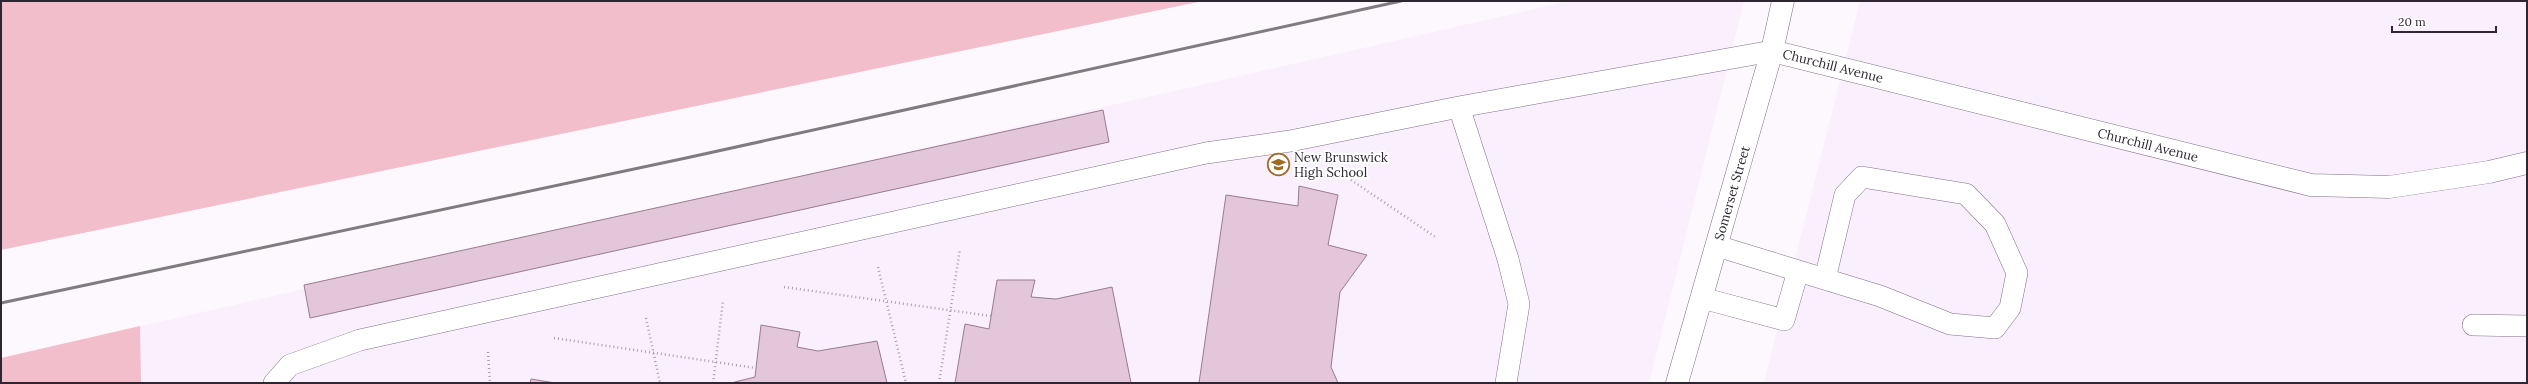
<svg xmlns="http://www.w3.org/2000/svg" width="2528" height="384" viewBox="0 0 2528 384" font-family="Lora,serif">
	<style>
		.built { fill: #f9effd }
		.green { fill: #f3becb }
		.building { fill: #e3c6d9; stroke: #977c8e }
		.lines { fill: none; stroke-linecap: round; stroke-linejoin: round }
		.service-casing { stroke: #817088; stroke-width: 22 }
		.minor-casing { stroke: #817088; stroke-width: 23 }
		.secondary-casing { stroke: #817088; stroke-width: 23 }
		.path { stroke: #a6a1a8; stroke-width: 2.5; stroke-dasharray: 1 3; stroke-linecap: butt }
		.service { stroke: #fff; stroke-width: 21 }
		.minor { stroke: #fff; stroke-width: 22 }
		.secondary { stroke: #fff; stroke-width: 22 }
		.rail { stroke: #807a83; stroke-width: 3 }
		.labels { text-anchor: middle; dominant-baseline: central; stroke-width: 4; stroke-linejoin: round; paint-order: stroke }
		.street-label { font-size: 13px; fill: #2e2731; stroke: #fff }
		.poi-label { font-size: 13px; fill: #2e2731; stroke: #fff; text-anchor: start }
	</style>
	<rect width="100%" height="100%" fill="#fcf8fe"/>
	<path class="built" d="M1570 1H1744L1649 383H1V358Z
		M1860 1H2527V383H1764Z"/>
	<path class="green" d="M1 1H1203L1 250Z
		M140 326 141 383H1V358Z"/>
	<path class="building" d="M1103 110 1109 142 310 318 304 285Z
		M1299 186 1338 195 1328 245 1367 255 1340 292 1331 367 1338 383H1199L1226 195 1298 206Z
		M997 280H1035L1031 297 1056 299 1112 287 1131 383H955L965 324 989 329Z
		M761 325 800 332 797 347 818 351 877 341 887 383H731L755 377Z
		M531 379 555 383H530Z"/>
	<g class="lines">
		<defs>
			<path id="service" d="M1459 107 1508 259 1519 304 1506 383
				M1717 246 1880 296 1950 324 1995 328 2010 308 2017 273 1995 224 1966 194 1862 177 1845 195 1825 279
				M1702 298 1784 320 1798 271
				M2473 325 2527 326
				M274 383 290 365 360 340 1206 153 1290 141 1459 107 1772 51"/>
			<path id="minor" d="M1772 51 2311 185 2389 187 2489 172 2527 163"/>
			<path id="secondary" d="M1677 383 1772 51 1783 1"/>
		</defs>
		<use href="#service" class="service-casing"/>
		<use href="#minor" class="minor-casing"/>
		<use href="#secondary" class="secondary-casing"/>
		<path class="path" d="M1351 180 1437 238
			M878 267 906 383
			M784 287 991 316
			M646 318 660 383
			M554 338 756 368
			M488 352 490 383
			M713 383 723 301
			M939 383 960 249"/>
		<use href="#service" class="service"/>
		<use href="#minor" class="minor"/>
		<use href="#secondary" class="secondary"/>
		<path class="rail" d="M1 303 686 158 1401 1"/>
	</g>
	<defs>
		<symbol id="school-ring" viewBox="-11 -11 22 22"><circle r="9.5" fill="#fff" stroke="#9f6a23" stroke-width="1.5"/><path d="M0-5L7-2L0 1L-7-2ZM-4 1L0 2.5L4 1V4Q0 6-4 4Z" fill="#9f6a23"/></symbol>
	</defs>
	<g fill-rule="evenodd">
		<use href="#school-ring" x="1266" y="152" width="25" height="25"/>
	</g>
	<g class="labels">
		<g class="street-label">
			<text transform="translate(1833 66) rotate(14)">Churchill Avenue</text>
			<text transform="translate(2148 145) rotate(14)">Churchill Avenue</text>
			<text transform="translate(1732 193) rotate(-74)">Somerset Street</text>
		</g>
		<g class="poi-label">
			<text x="1294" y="157">New Brunswick<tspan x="1294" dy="15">High School</tspan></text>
		</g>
	</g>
	<rect width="2528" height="384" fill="none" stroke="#2e2731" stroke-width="4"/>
	<path d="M2392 26v6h104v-6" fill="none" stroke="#2e2731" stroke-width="2"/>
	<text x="2398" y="26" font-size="12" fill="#2e2731" stroke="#ffffff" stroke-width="3" paint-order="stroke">20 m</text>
</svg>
